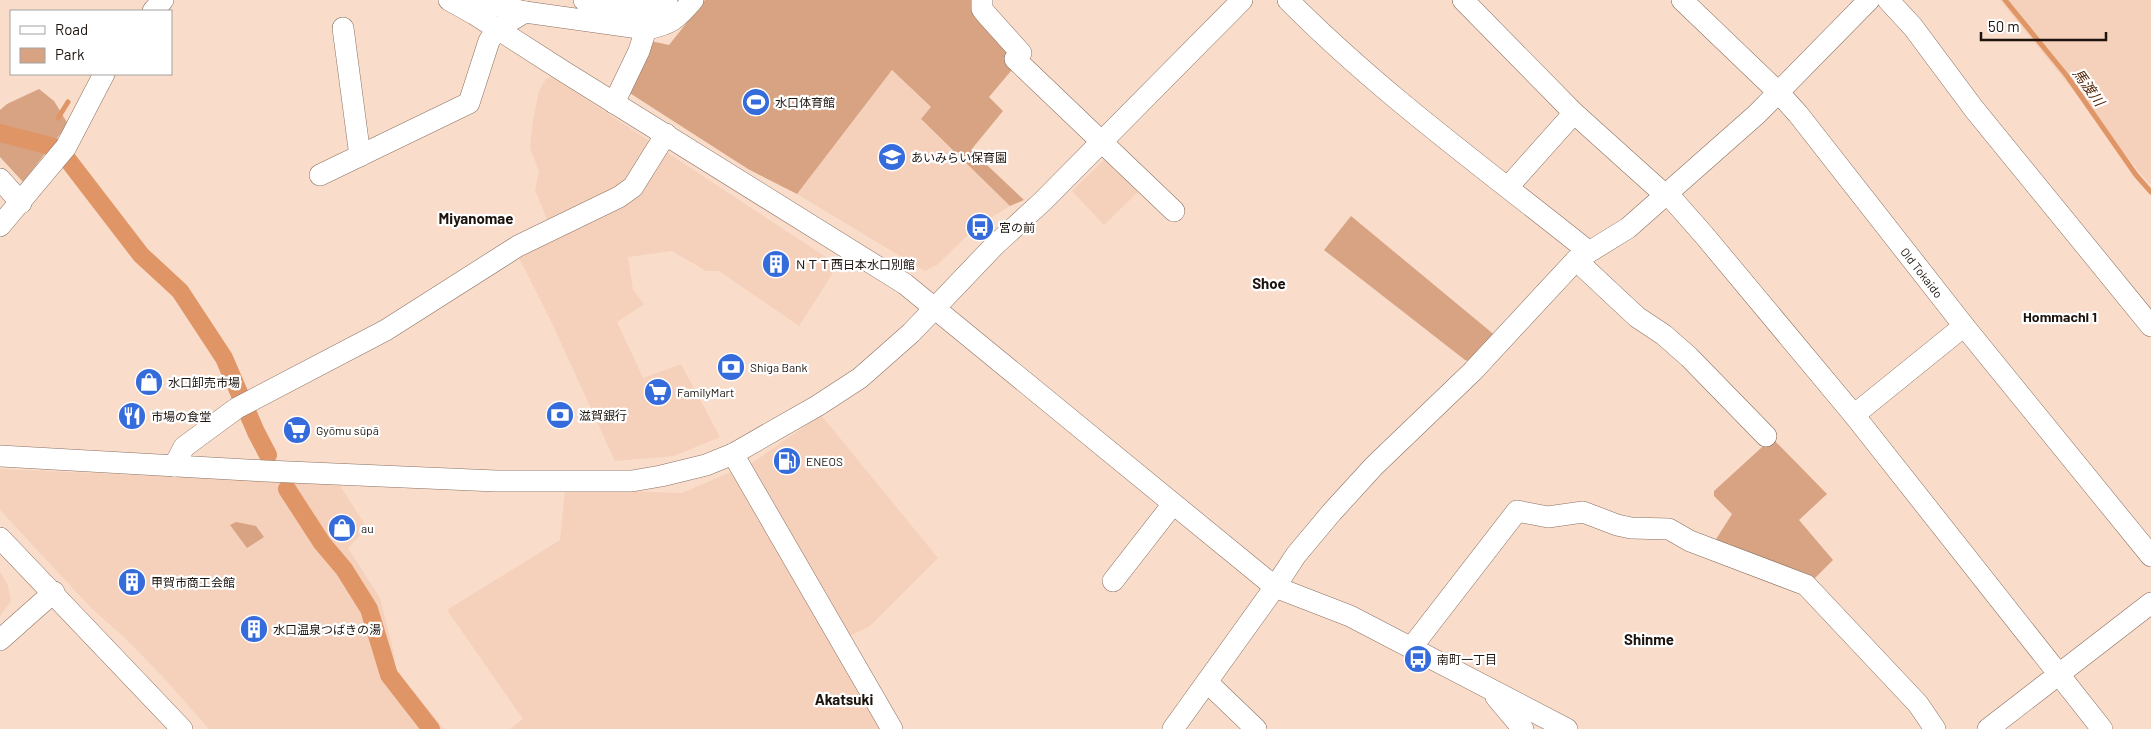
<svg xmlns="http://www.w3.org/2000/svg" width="2151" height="729" viewBox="0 0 2151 729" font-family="Barlow,'Noto Sans JP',sans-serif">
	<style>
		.built { fill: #f5d1bb }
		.green { fill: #d8a382 }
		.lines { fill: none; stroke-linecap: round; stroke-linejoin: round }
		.stream { stroke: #e09566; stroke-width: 5 }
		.canal { stroke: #e09566; stroke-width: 18 }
		.minor-casing { stroke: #8a7061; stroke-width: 22 }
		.minor { stroke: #fff; stroke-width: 21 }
		.labels { text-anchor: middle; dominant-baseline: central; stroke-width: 4.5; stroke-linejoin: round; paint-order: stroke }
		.poi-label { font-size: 12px; fill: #1e140e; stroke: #fff; text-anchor: start }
		.street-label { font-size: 12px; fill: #1e140e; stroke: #fff }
		.water-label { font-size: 14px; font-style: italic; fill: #512200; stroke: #fff }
		.neighbourhood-label { font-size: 14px; font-weight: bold; fill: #1e140e; stroke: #fff }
		.quarter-label { font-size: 15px; font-weight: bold; fill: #1e140e; stroke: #fff }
	</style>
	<rect width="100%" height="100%" fill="#f9dcca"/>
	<path class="built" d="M2000 0H2151V185L2141 174Z
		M892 70 931 108 921 120 1010 206 992 217 982 225 977 219 967 230 970 233 937 265 925 271 797 194Z
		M552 77 838 265 799 326 719 271H706L672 251 628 257 633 290 644 304 617 322 643 378 681 364 720 437 674 456 615 461 550 319 512 244 549 224 535 190 539 171 530 148 533 120 539 91 546 79Z
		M1106 158 1138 192 1104 225 1072 191Z
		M821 415 938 558 869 627 831 644 882 729H510L523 719 447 610 560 540 565 489 682 493 752 463Z
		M0 469 339 484 367 528 348 548 380 598 394 653 395 669 444 729H209L163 677 125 638 93 610 0 510Z
		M0 572 7 583 11 601 0 616Z"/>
	<path class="green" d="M705 0H976L1010 47 1016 65 989 97 1003 111 971 150 1024 200 1010 206 921 119 931 107 892 70 797 194 748 169 625 90 646 40 669 45Z
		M39 89 54 101 68 124 23 182 0 157V110L7 104Z
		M1351 216 1497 337 1474 363 1465 360 1324 250Z
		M1772 438 1827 494 1799 520 1833 560 1812 581 1713 544 1732 514 1714 496V491Z
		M236 522 256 526 264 537 247 548 230 525Z"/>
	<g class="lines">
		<path class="stream" d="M2005 0 2067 76 2136 175 2151 192
			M58 118 68 102
			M38 142 41 139"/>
		<path class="canal" d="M0 133 54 147 68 160 141 255 180 291 224 358 256 432 268 455
			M287 489 322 543 344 569 369 609 389 675 431 729"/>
		<defs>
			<g id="minor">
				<path d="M449 0 474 14 563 71 905 284 1275 587 1350 616 1567 729"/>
				<path d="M475 0 525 12"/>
				<path d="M584 0C611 6 643 19 667 0"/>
				<path d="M982 0V9L986 14 1021 53 1015 59 1174 211"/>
				<path d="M1288 0C1380 93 1487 170 1588 251"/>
				<path d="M1463 0 1574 113 1664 194"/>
				<path id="s1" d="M1682 0 1779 93 1798 114 1964 326 2151 556"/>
				<path d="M1888 0 1913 27 1974 109 2151 326"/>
				<path d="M153 11 163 0"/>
				<path d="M343 28 360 156"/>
				<path d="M614 103 639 51 646 29"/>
				<path d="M320 175 469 103 489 41 497 29 525 12 646 29C670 25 677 19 693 0"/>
				<path d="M0 179 21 203"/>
				<path d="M1508 187 1574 113"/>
				<path d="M1666 192 1704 235 1854 415 2102 729"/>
				<path d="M0 226 66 147 104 74"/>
				<path d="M1576 260 1637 317 1664 335 1689 357 1766 436"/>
				<path d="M1854 415 1964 326"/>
				<path d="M733 454 892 729"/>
				<path d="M0 456 266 471 496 481H632L661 476 706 465 733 454 817 406 860 378 911 333 995 245 1043 201 1242 0"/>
				<path d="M174 466 184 447 237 408 386 330 518 246 619 197 633 187 666 134"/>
				<path d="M0 538 182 729"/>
				<path d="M1113 581 1173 504"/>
				<path d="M0 640 54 592"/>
				<path d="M1411 648 1517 511 1548 517 1583 512 1617 525 1631 528 1669 529 1690 541 1806 585 1918 704 1935 729"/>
				<path d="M1207 682 1256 729"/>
				<path d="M1496 697 1523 729"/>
				<path d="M1173 729 1275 587 1296 555 1332 512 1374 466 1473 371 1576 260 1628 228 1757 114 1869 0"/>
				<path d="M1988 729 2151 603"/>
			</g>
		</defs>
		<use href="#minor" class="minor-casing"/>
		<use href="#minor" class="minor"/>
	</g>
	<defs>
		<symbol id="stadium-disc" viewBox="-11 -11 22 22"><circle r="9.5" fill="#366bdb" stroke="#fff"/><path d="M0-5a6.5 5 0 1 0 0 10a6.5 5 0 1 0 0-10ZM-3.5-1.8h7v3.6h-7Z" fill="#fff"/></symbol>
		<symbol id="school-disc" viewBox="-11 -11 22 22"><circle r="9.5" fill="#366bdb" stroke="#fff"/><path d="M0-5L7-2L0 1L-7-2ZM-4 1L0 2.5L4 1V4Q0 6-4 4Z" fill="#fff"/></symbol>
		<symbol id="bus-disc" viewBox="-11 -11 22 22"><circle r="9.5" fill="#366bdb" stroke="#fff"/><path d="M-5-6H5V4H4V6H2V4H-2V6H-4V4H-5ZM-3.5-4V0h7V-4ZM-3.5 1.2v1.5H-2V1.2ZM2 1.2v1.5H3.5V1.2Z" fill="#fff"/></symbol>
		<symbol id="building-disc" viewBox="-11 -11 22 22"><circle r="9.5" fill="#366bdb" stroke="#fff"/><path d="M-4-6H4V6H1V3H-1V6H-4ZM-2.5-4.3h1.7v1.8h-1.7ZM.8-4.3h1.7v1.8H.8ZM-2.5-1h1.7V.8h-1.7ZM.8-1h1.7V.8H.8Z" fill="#fff"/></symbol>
		<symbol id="bank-disc" viewBox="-11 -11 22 22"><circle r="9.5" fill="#366bdb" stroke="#fff"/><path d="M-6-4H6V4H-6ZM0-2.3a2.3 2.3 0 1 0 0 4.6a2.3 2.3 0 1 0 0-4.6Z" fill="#fff"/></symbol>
		<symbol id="shop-disc" viewBox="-11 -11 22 22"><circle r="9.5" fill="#366bdb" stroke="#fff"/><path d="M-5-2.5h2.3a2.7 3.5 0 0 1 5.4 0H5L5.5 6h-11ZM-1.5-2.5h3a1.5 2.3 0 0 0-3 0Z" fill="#fff"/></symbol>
		<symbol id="supermarket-disc" viewBox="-11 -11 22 22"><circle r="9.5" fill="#366bdb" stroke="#fff"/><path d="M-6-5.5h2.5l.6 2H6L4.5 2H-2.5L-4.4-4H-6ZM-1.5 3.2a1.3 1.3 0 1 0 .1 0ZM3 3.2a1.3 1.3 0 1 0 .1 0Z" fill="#fff"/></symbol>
		<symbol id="restaurant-disc" viewBox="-11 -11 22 22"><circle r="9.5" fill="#366bdb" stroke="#fff"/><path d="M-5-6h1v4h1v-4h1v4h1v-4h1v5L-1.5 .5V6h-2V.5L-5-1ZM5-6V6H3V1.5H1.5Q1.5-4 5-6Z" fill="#fff"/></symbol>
		<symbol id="fuel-disc" viewBox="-11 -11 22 22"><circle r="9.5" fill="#366bdb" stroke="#fff"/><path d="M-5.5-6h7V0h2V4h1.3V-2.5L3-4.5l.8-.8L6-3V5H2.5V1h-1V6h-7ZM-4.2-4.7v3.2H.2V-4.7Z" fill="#fff"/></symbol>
	</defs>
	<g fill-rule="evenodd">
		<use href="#stadium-disc" x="740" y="86" width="32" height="32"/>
		<use href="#school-disc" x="876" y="141" width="32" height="32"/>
		<use href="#bus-disc" x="964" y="211" width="32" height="32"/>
		<use href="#building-disc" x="760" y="248" width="32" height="32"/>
		<use href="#bank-disc" x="715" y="351" width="32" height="32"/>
		<use href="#shop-disc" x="133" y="366" width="32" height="32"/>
		<use href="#supermarket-disc" x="642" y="376" width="32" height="32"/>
		<use href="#bank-disc" x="544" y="399" width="32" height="32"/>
		<use href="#restaurant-disc" x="116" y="400" width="32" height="32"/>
		<use href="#supermarket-disc" x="281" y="414" width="32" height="32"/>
		<use href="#fuel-disc" x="771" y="445" width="32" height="32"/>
		<use href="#shop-disc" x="326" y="512" width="32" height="32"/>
		<use href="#building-disc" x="116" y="566" width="32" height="32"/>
		<use href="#building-disc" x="238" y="613" width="32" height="32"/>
		<use href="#bus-disc" x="1402" y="643" width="32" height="32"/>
	</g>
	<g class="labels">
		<g class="poi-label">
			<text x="775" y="102">水口体育館</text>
			<text x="911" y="157">あいみらい保育園</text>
			<text x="999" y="227">宮の前</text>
			<text x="795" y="264">ＮＴＴ西日本水口別館</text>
			<text x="750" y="367">Shiga Bank</text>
			<text x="168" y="382">水口卸売市場</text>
			<text x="677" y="392">FamilyMart</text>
			<text x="579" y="415">滋賀銀行</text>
			<text x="151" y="416">市場の食堂</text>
			<text x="316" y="430">Gyōmu sūpā</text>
			<text x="806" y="461">ENEOS</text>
			<text x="361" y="528">au</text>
			<text x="151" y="582">甲賀市商工会館</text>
			<text x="273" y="629">水口温泉つばきの湯</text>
			<text x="1437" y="659">南町一丁目</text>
		</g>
		<g class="street-label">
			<text stroke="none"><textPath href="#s1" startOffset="364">Old Tokaido</textPath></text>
		</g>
		<g class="water-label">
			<text transform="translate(2089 87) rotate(54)">馬渡川</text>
		</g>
		<g class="neighbourhood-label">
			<text x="2060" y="316">Hommachi 1</text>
		</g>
		<g class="quarter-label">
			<text x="476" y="218">Miyanomae</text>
			<text x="1269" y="283">Shoe</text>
			<text x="1649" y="639">Shinme</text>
			<text x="844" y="699">Akatsuki</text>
		</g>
	</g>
	<rect x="10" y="10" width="162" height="65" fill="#ffffff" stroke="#a5a19f"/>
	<rect x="20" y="26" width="25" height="8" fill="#ffffff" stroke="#a5a19f"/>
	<text x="55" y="35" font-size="15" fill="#1e140e">Road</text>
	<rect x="20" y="48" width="25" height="15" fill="#d8a382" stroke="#a5a19f"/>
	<text x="55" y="60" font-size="15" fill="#1e140e">Park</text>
	<path d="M1981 32v8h125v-8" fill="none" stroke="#1e140e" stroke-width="2.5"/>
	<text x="1988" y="32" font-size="15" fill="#1e140e" stroke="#ffffff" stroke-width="4" paint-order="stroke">50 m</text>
</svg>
